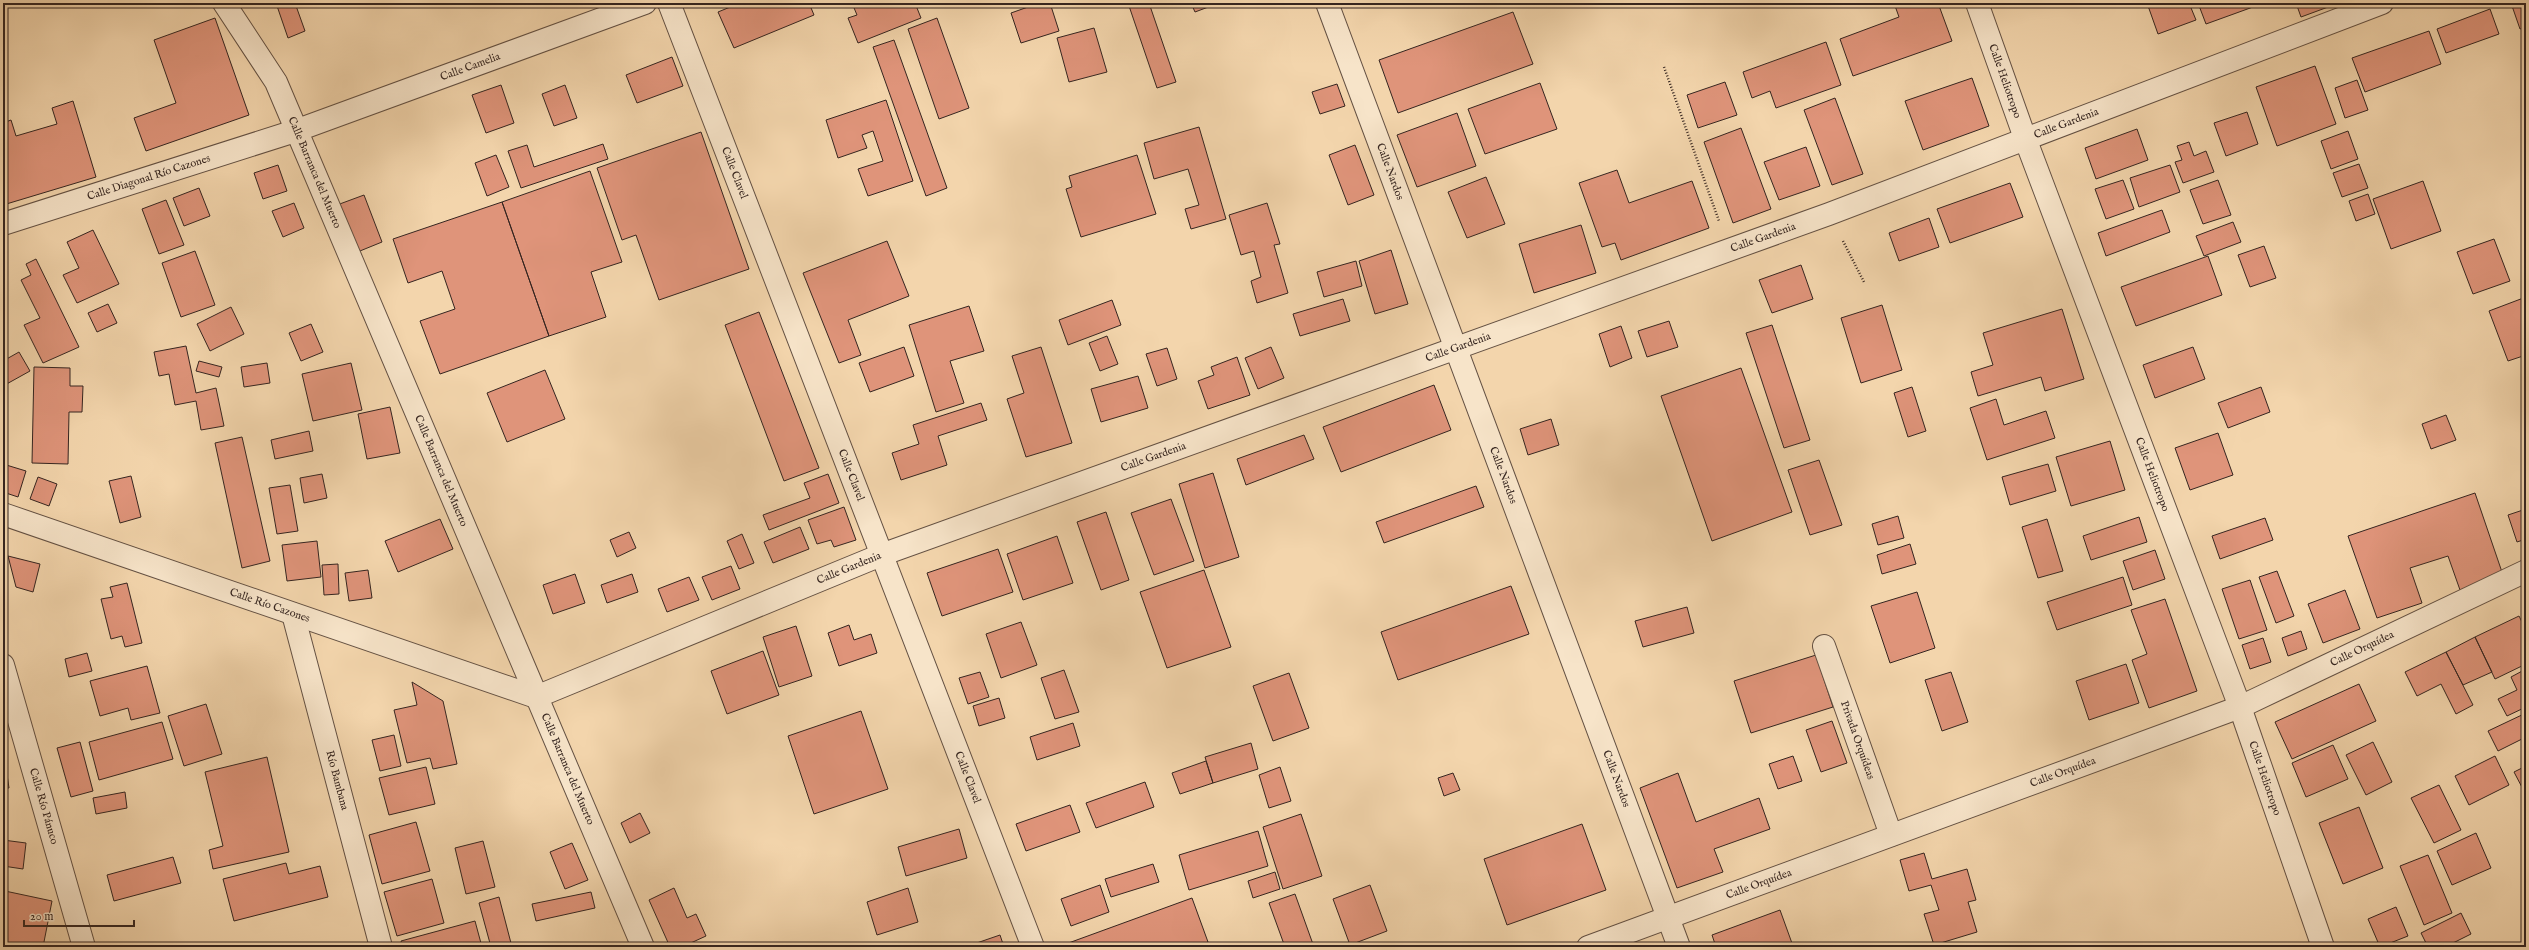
<svg xmlns="http://www.w3.org/2000/svg" width="2529" height="950" viewBox="0 0 2529 950" font-family="'IM FELL English',serif">
	<style>
		.building { fill: #df947a; stroke: #352520 }
		.lines { fill: none; stroke-linecap: round; stroke-linejoin: round }
		.minor-casing { stroke: #645143; stroke-width: 24 }
		.path { stroke: #352520; stroke-width: 2.5; stroke-dasharray: 1 2; stroke-linecap: butt }
		.minor { stroke: #f7e4c9; stroke-width: 22 }
		.labels { text-anchor: middle; dominant-baseline: central; stroke-width: 3.5; stroke-linejoin: round; paint-order: stroke }
		.street-label { font-size: 11px; fill: #352520; stroke: #f7e4c9 }
	</style>
	<rect width="100%" height="100%" fill="#f3d5ac"/>
	<filter id="stains"><feTurbulence type="fractalNoise" baseFrequency=".005" numOctaves="4"/><feColorMatrix values="0 0 0 0 .2 0 0 0 0 .09 0 0 0 0 .02 0 0 0 .5 -.17"/></filter>
	<radialGradient id="worn" r=".72"><stop offset=".6" stop-color="#630" stop-opacity="0"/><stop offset="1" stop-color="#630" stop-opacity=".3"/></radialGradient>
	<path class="building" d="M236 3H248L238 7Z
		M276 3H295L305 31 288 38Z
		M740 3H809L814 15 734 48 718 12Z
		M852 3H915L921 18 858 43 848 18 857 15Z
		M1027 3H1050L1059 31 1021 43 1011 13 1028 7Z
		M1128 3H1149L1176 82 1157 88Z
		M1191 3H1219L1195 12Z
		M1894 3H1938L1952 41 1853 76 1840 39 1899 17Z
		M2147 3H2189L2196 20 2158 34Z
		M2198 3H2264L2206 24Z
		M2296 3H2339L2301 17Z
		M2511 3H2526V27L2520 29Z
		M2490 9 2499 34 2446 53 2437 29Z
		M1513 12 1533 64 1398 113 1379 60Z
		M215 18 249 115 146 151 134 118 176 103 154 40Z
		M937 18 969 108 939 119 908 29Z
		M1094 28 1107 72 1069 82 1057 38Z
		M2429 31 2441 64 2365 92 2352 58Z
		M894 40 947 188 926 196 873 47Z
		M1826 42 1841 85 1776 108 1770 91 1752 98 1743 72Z
		M672 57 683 86 637 103 626 75Z
		M2315 66 2336 124 2277 146 2256 87Z
		M1972 78 1989 126 1923 150 1905 101Z
		M2357 80 2368 110 2345 118 2335 88Z
		M1725 82 1737 115 1698 128 1687 95Z
		M1540 83 1557 129 1485 154 1468 109Z
		M1337 84 1345 106 1320 114 1312 92Z
		M501 85 514 123 486 133 472 95Z
		M565 85 577 118 554 126 542 94Z
		M1835 98 1863 174 1832 185 1804 110Z
		M886 100 913 181 868 196 858 169 883 161 873 131 862 135 867 148 838 158 826 120Z
		M73 101 96 177 3 205V123L11 120 16 136 57 124 52 108Z
		M2247 112 2258 144 2226 156 2214 123Z
		M1457 113 1476 166 1417 187 1397 135Z
		M1199 127 1226 219 1191 229 1185 209 1199 205 1188 169 1154 179 1144 143Z
		M1741 128 1771 209 1733 223 1704 142Z
		M2137 129 2148 160 2096 179 2085 148Z
		M2348 131 2358 159 2331 169 2321 141Z
		M701 132 749 269 659 300 636 235 622 240 597 168Z
		M2189 142 2194 156 2206 151 2214 172 2183 183 2175 162 2182 160 2177 146Z
		M603 144 608 159 521 188 508 151 527 145 534 167Z
		M1355 145 1374 195 1348 205 1329 155Z
		M1806 147 1820 186 1779 200 1764 162Z
		M496 155 509 187 487 196 475 163Z
		M1137 155 1156 214 1081 237 1066 189 1072 187 1069 176Z
		M2359 164 2368 188 2342 197 2333 173Z
		M278 165 287 191 263 199 254 173Z
		M2170 165 2180 192 2139 207 2130 178Z
		M1617 170 1629 203 1692 181 1709 228 1621 260 1615 243 1602 247 1579 183Z
		M590 171 622 262 591 272 606 317 549 336 502 202Z
		M1486 177 1505 224 1467 238 1448 192Z
		M2123 180 2134 209 2106 219 2095 189Z
		M2218 180 2231 215 2203 224 2190 190Z
		M2423 181 2441 231 2391 249 2373 199Z
		M2010 183 2023 217 1950 243 1937 209Z
		M199 188 210 216 184 226 173 198Z
		M2368 194 2375 214 2356 221 2349 201Z
		M364 195 382 242 355 253 337 205Z
		M166 200 184 245 159 254 142 209Z
		M502 202 549 336 440 374 420 321 455 309 442 271 408 283 393 239Z
		M294 203 304 228 283 237 272 211Z
		M1267 203 1280 244 1274 245 1288 293 1257 303 1251 281 1261 277 1254 251 1241 255 1229 215Z
		M2162 210 2170 232 2106 256 2098 233Z
		M1929 218 1939 247 1899 261 1889 233Z
		M2233 222 2241 242 2204 256 2196 236Z
		M1581 225 1596 273 1534 293 1519 244Z
		M93 230 119 284 77 303 63 275 79 268 67 242Z
		M2494 239 2510 281 2473 294 2457 252Z
		M887 241 909 296 848 320 861 355 839 363 803 273Z
		M2264 246 2276 278 2250 287 2238 255Z
		M1391 250 1408 304 1375 314 1359 261Z
		M195 251 215 305 181 317 162 263Z
		M2208 256 2222 295 2136 326 2121 287Z
		M36 259 79 347 43 363 24 325 40 318 21 280 31 275 26 264Z
		M1356 261 1362 286 1324 297 1317 272Z
		M1801 265 1813 299 1772 313 1759 280Z
		M2526 297V355L2508 361 2489 311Z
		M1343 299 1350 321 1300 336 1293 314Z
		M1112 300 1121 325 1068 345 1059 320Z
		M108 304 117 323 97 332 88 313Z
		M1882 305 1902 370 1861 383 1841 318Z
		M969 306 984 351 950 361 964 403 936 412 909 325Z
		M231 307 244 334 210 351 197 324Z
		M2062 309 2084 379 2045 391 2041 377 1978 396 1971 372 1993 365 1983 333Z
		M759 312 819 468 784 481 725 325Z
		M1669 321 1678 347 1647 357 1638 331Z
		M311 324 323 352 301 361 289 333Z
		M1772 325 1810 440 1784 448 1746 333Z
		M1621 326 1632 358 1610 367 1599 334Z
		M1107 336 1118 364 1100 371 1089 343Z
		M186 346 196 393 216 388 224 426 201 430 196 401 175 405 169 374 159 376 154 352Z
		M904 347 914 376 870 392 859 363Z
		M1041 347 1072 443 1026 457 1007 399 1024 393 1012 356Z
		M1271 347 1284 378 1258 389 1245 358Z
		M2193 347 2205 379 2155 398 2143 365Z
		M1167 348 1177 379 1157 386 1146 354Z
		M19 352 30 371 3 386V361Z
		M1237 357 1250 395 1208 409 1198 381 1214 375 1211 367Z
		M199 361 222 367 219 377 196 371Z
		M267 363 270 383 244 387 241 367Z
		M351 363 362 410 313 421 302 374Z
		M34 367 70 368V386H83L82 412H69L68 464 32 463Z
		M1741 368 1792 512 1712 541 1661 396Z
		M545 370 565 419 507 442 487 393Z
		M1138 376 1148 408 1101 422 1091 389Z
		M1434 385 1451 430 1341 472 1323 427Z
		M1912 387 1926 431 1908 437 1894 393Z
		M2261 387 2270 412 2228 428 2218 403Z
		M1996 399 2004 425 2046 411 2055 438 1987 460 1970 408Z
		M981 403 987 420 938 436 947 465 901 480 892 453 919 444 913 425Z
		M390 407 400 453 367 459 358 414Z
		M2446 415 2456 440 2431 449 2422 424Z
		M1551 419 1559 445 1528 455 1520 429Z
		M309 431 313 451 275 459 271 440Z
		M2218 433 2233 475 2190 490 2175 448Z
		M1304 435 1314 459 1246 485 1237 459Z
		M242 437 270 561 242 568 215 443Z
		M2110 441 2125 490 2071 506 2056 457Z
		M1819 460 1842 525 1810 535 1788 470Z
		M3 464 26 471 18 497 3 492Z
		M2048 464 2056 491 2010 505 2002 477Z
		M1213 473 1239 557 1205 568 1179 484Z
		M322 474 327 498 304 503 300 478Z
		M828 474 839 503 769 530 763 515 810 498 804 483Z
		M131 476 141 517 120 523 109 481Z
		M38 477 57 484 49 506 30 499Z
		M290 485 298 531 277 534 269 488Z
		M1476 486 1484 507 1384 543 1376 522Z
		M2475 493 2503 575 2460 590 2448 556 2410 568 2422 603 2377 618 2348 536Z
		M1171 499 1194 561 1154 575 1131 513Z
		M844 507 856 540 834 547 831 540 817 544 808 520Z
		M2526 509V539L2517 542 2508 515Z
		M1106 512 1129 580 1101 590 1077 522Z
		M1898 516 1904 538 1878 545 1872 524Z
		M2139 517 2147 542 2091 560 2083 536Z
		M2265 518 2273 540 2220 559 2212 536Z
		M440 519 453 549 398 572 385 541Z
		M2047 519 2063 571 2038 578 2022 527Z
		M800 527 809 549 773 563 764 542Z
		M629 532 636 548 617 557 610 540Z
		M742 534 754 563 739 569 727 541Z
		M1057 536 1073 583 1023 600 1007 554Z
		M317 541 321 577 287 581 282 545Z
		M1910 544 1916 564 1882 574 1877 555Z
		M998 549 1013 592 942 616 927 573Z
		M2155 550 2165 579 2133 590 2123 561Z
		M8 556 40 564 33 592 16 587Z
		M338 564 339 594 324 595 322 565Z
		M731 566 740 589 712 600 702 577Z
		M368 570 372 598 349 601 345 573Z
		M1204 570 1231 647 1167 668 1140 592Z
		M2277 571 2294 616 2276 623 2259 577Z
		M575 574 585 603 553 614 543 585Z
		M632 574 638 592 607 603 601 585Z
		M689 577 699 600 667 612 658 589Z
		M2123 577 2132 605 2057 630 2047 602Z
		M2250 580 2267 630 2239 639 2222 589Z
		M127 583 142 643 125 647 122 636 111 639 101 599 113 597 110 587Z
		M1511 586 1529 634 1398 680 1381 632Z
		M2345 590 2360 629 2323 643 2308 604Z
		M1917 592 1935 648 1890 663 1871 606Z
		M2165 599 2197 691 2149 708 2132 660 2147 654 2131 610Z
		M1687 607 1694 633 1643 647 1635 621Z
		M2519 616 2526 630V664L2495 679 2475 637Z
		M1021 622 1037 665 1001 678 986 634Z
		M849 625 854 640 871 634 877 653 839 666 828 633Z
		M796 626 812 676 779 687 763 637Z
		M2301 631 2307 649 2288 656 2282 638Z
		M2475 637 2492 672 2463 685 2446 652Z
		M2263 638 2271 662 2250 669 2242 645Z
		M763 651 779 695 727 714 711 671Z
		M2446 652 2473 705 2456 714 2441 684 2417 696 2405 672Z
		M87 653 92 671 69 677 65 659Z
		M1816 655 1833 707 1751 733 1734 681Z
		M2126 664 2139 703 2089 720 2076 681Z
		M147 666 160 713 131 720 128 708 100 716 90 681Z
		M2526 669V707L2507 716 2498 699 2517 690 2511 677Z
		M1064 670 1079 712 1055 719 1041 678Z
		M980 672 989 697 968 704 959 678Z
		M1951 672 1968 722 1942 731 1925 680Z
		M1289 673 1309 728 1273 741 1253 686Z
		M412 682 443 701 457 764 433 769 430 758 407 763 394 710 417 705Z
		M2359 684 2376 721 2292 759 2275 722Z
		M999 698 1005 718 979 726 973 706Z
		M206 704 222 754 184 766 168 716Z
		M861 711 888 789 814 814 788 736Z
		M2526 713V737L2498 751 2488 731Z
		M1832 721 1847 763 1821 772 1806 730Z
		M162 722 173 759 99 780 89 742Z
		M1073 723 1080 746 1037 760 1030 737Z
		M394 735 401 766 380 771 372 740Z
		M80 742 93 791 71 797 57 748Z
		M2373 742 2392 782 2366 795 2346 755Z
		M1251 743 1258 769 1213 783 1205 757Z
		M2333 745 2348 779 2306 797 2292 763Z
		M3 748 9 788H3Z
		M1793 756 1802 781 1778 789 1769 764Z
		M2495 756 2509 785 2469 805 2455 776Z
		M267 757 289 852 213 869 209 850 223 846 205 772Z
		M1206 761 1213 783 1180 794 1172 773Z
		M2526 766V793H2525L2514 772Z
		M426 767 435 804 389 815 379 778Z
		M1280 767 1291 801 1269 808 1259 775Z
		M1453 773 1460 790 1444 796 1438 778Z
		M1678 773 1696 822 1759 798 1770 829 1714 849 1723 872 1677 888 1640 788Z
		M1145 782 1154 807 1096 828 1086 803Z
		M2439 785 2461 830 2434 843 2411 798Z
		M125 792 127 808 96 814 93 798Z
		M1070 805 1080 832 1026 851 1016 824Z
		M2359 807 2383 868 2343 884 2319 823Z
		M640 813 650 833 630 843 621 823Z
		M1301 814 1322 876 1283 889 1263 827Z
		M416 822 430 871 382 884 369 835Z
		M1582 824 1606 890 1507 925 1484 859Z
		M959 829 967 858 906 876 898 847Z
		M1258 831 1268 866 1189 890 1179 855Z
		M2476 833 2491 868 2452 885 2437 851Z
		M3 840 26 843 23 869 3 866Z
		M483 841 495 887 466 894 455 848Z
		M572 843 588 880 565 889 550 852Z
		M1924 853 1932 879 1967 869 1976 900 1968 902 1977 932 1934 945 1924 914 1939 910 1931 885 1909 891 1900 860Z
		M2428 855 2452 913 2424 925 2400 866Z
		M173 857 181 883 114 901 107 875Z
		M286 863 289 874 320 866 328 897 234 921 223 879Z
		M1153 864 1159 882 1111 897 1105 879Z
		M1275 872 1280 889 1253 898 1248 881Z
		M432 879 444 923 397 936 384 892Z
		M1100 885 1109 912 1071 926 1061 899Z
		M1370 885 1387 931 1350 945 1333 899Z
		M674 888 687 918 696 914 706 936 682 947H670L649 900Z
		M908 888 918 922 877 935 867 902Z
		M5 891 52 901 43 947H3V903Z
		M591 892 595 908 536 921 532 904Z
		M1295 894 1314 947H1285L1269 903Z
		M499 897 512 947H491L479 903Z
		M1192 898 1208 942 1193 947H1064L1063 945Z
		M2396 907 2408 936 2380 947 2368 919Z
		M1780 910 1793 946 1716 947 1712 935Z
		M2461 913 2471 934 2445 947H2428L2421 933Z
		M475 921 482 947H403L401 941Z
		M1000 935 1004 947H965Z
		M190 943 191 947H174Z"/>
	<g class="lines">
		<defs>
			<g id="minor">
				<path id="s1" d="M224 3 276 82 643 947"/>
				<path id="s2" d="M669 3 1033 947"/>
				<path id="s3" d="M1327 3 1679 947"/>
				<path id="s4" d="M1977 3 2025 138 2240 707 2323 947"/>
				<path id="s5" d="M3 224 295 131 645 3"/>
				<path id="s6" d="M3 514 536 697 881 555 1829 214 2382 3"/>
				<path id="s7" d="M293 614 381 947"/>
				<path id="s8" d="M1824 646 1891 835"/>
				<path id="s9" d="M3 665 84 947"/>
				<path id="s10" d="M1588 947 2240 707 2526 571"/>
			</g>
		</defs>
		<use href="#minor" class="minor-casing"/>
		<path class="path" d="M1664 67 1719 221
			M1843 241 1864 282"/>
		<use href="#minor" class="minor"/>
	</g>
	<g class="labels">
		<g class="street-label">
			<text stroke="none"><textPath href="#s5" startOffset="493">Calle Camelia</textPath></text>
			<text stroke="none"><textPath href="#s4" startOffset="83">Calle Heliotropo</textPath></text>
			<text stroke="none"><textPath href="#s6" startOffset="2198">Calle Gardenia</textPath></text>
			<text stroke="none"><textPath href="#s3" startOffset="180">Calle Nardos</textPath></text>
			<text stroke="none"><textPath href="#s1" startOffset="193">Calle Barranca del Muerto</textPath></text>
			<text stroke="none"><textPath href="#s2" startOffset="182">Calle Clavel</textPath></text>
			<text stroke="none"><textPath href="#s5" startOffset="153">Calle Diagonal Río Cazones</textPath></text>
			<text stroke="none"><textPath href="#s6" startOffset="1874">Calle Gardenia</textPath></text>
			<text stroke="none"><textPath href="#s6" startOffset="1550">Calle Gardenia</textPath></text>
			<text stroke="none"><textPath href="#s6" startOffset="1226">Calle Gardenia</textPath></text>
			<text stroke="none"><textPath href="#s1" startOffset="517">Calle Barranca del Muerto</textPath></text>
			<text stroke="none"><textPath href="#s4" startOffset="503">Calle Heliotropo</textPath></text>
			<text stroke="none"><textPath href="#s2" startOffset="506">Calle Clavel</textPath></text>
			<text stroke="none"><textPath href="#s3" startOffset="504">Calle Nardos</textPath></text>
			<text stroke="none"><textPath href="#s6" startOffset="902">Calle Gardenia</textPath></text>
			<text stroke="none"><textPath href="#s6" startOffset="282">Calle Río Cazones</textPath></text>
			<text stroke="none"><textPath href="#s10" startOffset="830">Calle Orquídea</textPath></text>
			<text stroke="none"><textPath href="#s8" startOffset="100">Privada Orquídeas</textPath></text>
			<text stroke="none"><textPath href="#s1" startOffset="841">Calle Barranca del Muerto</textPath></text>
			<text stroke="none"><textPath href="#s10" startOffset="506">Calle Orquídea</textPath></text>
			<text stroke="none"><textPath href="#s2" startOffset="830">Calle Clavel</textPath></text>
			<text stroke="none"><textPath href="#s4" startOffset="827">Calle Heliotropo</textPath></text>
			<text stroke="none"><textPath href="#s3" startOffset="828">Calle Nardos</textPath></text>
			<text stroke="none"><textPath href="#s7" startOffset="172">Río Bambana</textPath></text>
			<text stroke="none"><textPath href="#s9" startOffset="147">Calle Río Pánuco</textPath></text>
			<text stroke="none"><textPath href="#s10" startOffset="182">Calle Orquídea</textPath></text>
		</g>
	</g>
	<rect width="2529" height="950" fill="none" stroke="#f3d5ac" stroke-width="16"/>
	<rect x="4" y="4" width="2521" height="942" fill="none" stroke="#352520" stroke-width="2"/>
	<rect x="8" y="8" width="2513" height="934" fill="none" stroke="#352520"/>
	<path d="M24 920v6h110v-6" fill="none" stroke="#352520" stroke-width="2"/>
	<text x="30" y="920" font-size="12" fill="#352520" stroke="#f7e4c9" stroke-width="3" paint-order="stroke">20 m</text>
	<rect width="100%" height="100%" filter="url(#stains)"/>
	<rect width="100%" height="100%" fill="url(#worn)"/>
</svg>
